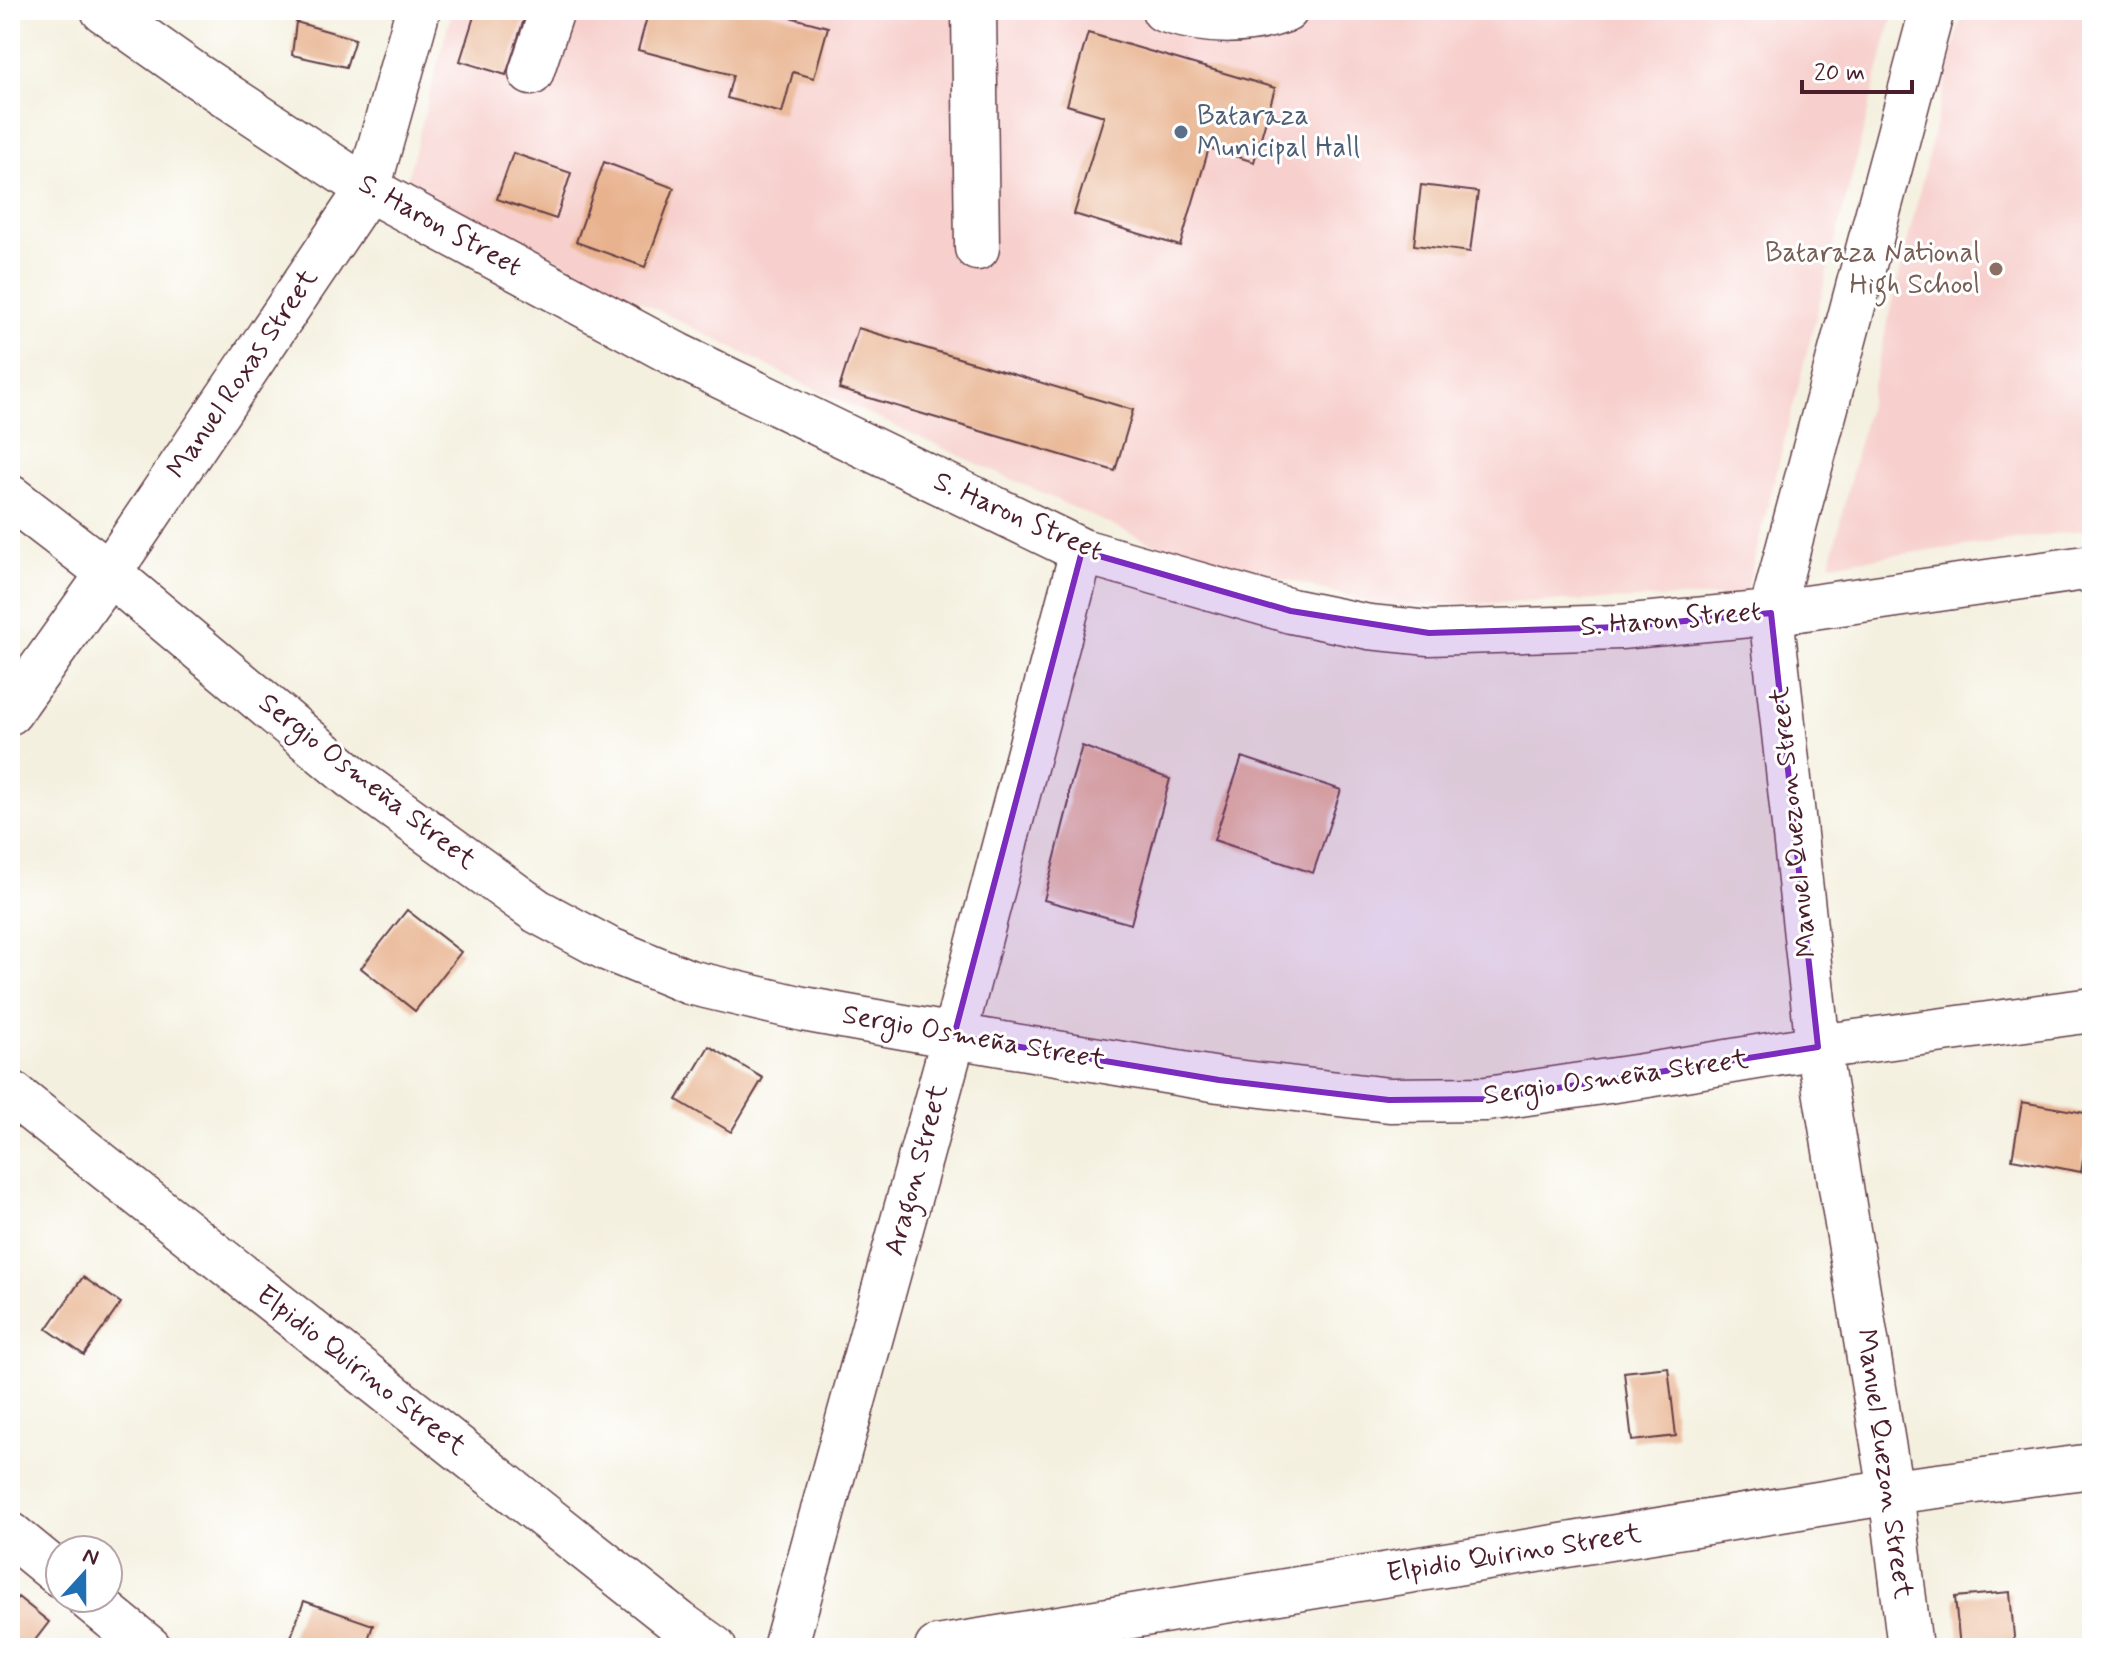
<svg xmlns="http://www.w3.org/2000/svg" width="2102" height="1658" viewBox="0 0 2102 1658" font-family="Mynerve,sans-serif">
	<style>
		.built { fill: #f7d0cd }
		.building { fill: #e8b28e }
		.lines { fill: none; stroke-linecap: round; stroke-linejoin: round }
		.minor-casing { stroke: #643e46; stroke-width: 47 }
		.minor { stroke: #fff; stroke-width: 44 }
		.marked { fill: #7b2cbf; fill-opacity: 0.2; stroke: #7b2cbf; stroke-width: 6; stroke-linejoin: round }
		.service-dot { fill: #5c6f8a; stroke: #fff; stroke-width: 3 }
		.education-dot { fill: #8d6e63; stroke: #fff; stroke-width: 3 }
		.labels { text-anchor: middle; dominant-baseline: central; stroke-width: 6; stroke-linejoin: round; paint-order: stroke }
		.service-label { font-size: 28px; fill: #4e5e75; stroke: #fff; text-anchor: start }
		.street-label { font-size: 28px; fill: #4a1f2b; stroke: #fff }
		.education-label { font-size: 28px; fill: #785e54; stroke: #fff; text-anchor: end }
	</style>
	<rect width="100%" height="100%" fill="#fff"/>
	<filter id="ink" filterUnits="userSpaceOnUse"><feTurbulence type="fractalNoise" baseFrequency=".0125" numOctaves="2"/><feDisplacementMap in="SourceGraphic" scale="16" xChannelSelector="R" yChannelSelector="G"/><feConvolveMatrix kernelMatrix="1 2 1 2 8 2 1 2 1" color-interpolation-filters="sRGB"/></filter>
	<filter id="wash" filterUnits="userSpaceOnUse"><feTurbulence type="fractalNoise" baseFrequency=".006" numOctaves="4" result="noise"/><feDisplacementMap in="SourceGraphic" scale="32" xChannelSelector="R" yChannelSelector="G"/><feGaussianBlur stdDeviation="1.8" result="paint"/><feColorMatrix in="noise" values="0 0 0 0 0 0 0 0 0 0 0 0 0 0 0 0 0 1.4 0 .05"/><feComposite in="paint" operator="in"/></filter>
	<g filter="url(#wash)">
		<rect width="100%" height="100%" fill="#f4f0df"/>
		<path class="built" d="M452 10H1894L1745 596 1385 606 1153 544 816 390 406 183Z
			M1963 10H2092V529L1830 564Z"/>
		<g id="blocks">
			<path class="building" d="M476 10H527L506 75 460 61Z
				M649 10H763L828 27 814 78 793 72 782 113 727 98 733 75 638 50Z
				M296 22 355 39 346 67 292 55Z
				M1088 33 1275 88 1254 162 1209 148 1180 246 1074 214 1104 116 1067 105Z
				M513 153 571 173 556 219 497 199Z
				M604 162 674 188 645 267 576 242Z
				M1421 185 1478 192 1470 252 1414 245Z
				M858 328 1133 410 1115 471 839 389Z
				M1082 746 1170 779 1131 924 1044 900 1069 802V790Z
				M1242 757 1341 790 1313 873 1214 840Z
				M407 910 461 952 415 1011 361 968Z
				M709 1046 763 1078 731 1132 677 1100Z
				M2022 1102 2091 1114 2081 1172 2012 1159Z
				M83 1277 121 1303 84 1355 47 1329Z
				M1668 1367 1676 1436 1632 1441 1624 1372Z
				M2010 1592 2015 1648H1960L1955 1597Z
				M18 1597 49 1622 29 1648H10V1608Z
				M304 1601 373 1625 365 1648H287Z"/>
		</g>
	</g>
	<g filter="url(#ink)">
		<use href="#blocks" fill-opacity="0" stroke="#643e46" stroke-width="2"/>
		<g class="lines">
			<defs>
				<path id="minor" d="M103 10 191 72 368 189 677 355 1082 551 1291 611 1369 627 1429 633 1620 627 1771 613 2092 567
					M974 10 977 248
					M1164 10C1204 23 1246 25 1286 10
					M531 73 552 10
					M10 497 109 573 352 777 537 911 608 949 689 982 803 1009 954 1036 1219 1080 1389 1100 1487 1099 1642 1076 1818 1047 2092 1010
					M10 712 109 573 368 189 418 10
					M10 1092 679 1623 714 1648
					M10 1534 60 1575
					M88 1598 149 1648
					M785 1648 954 1036 1082 551
					M937 1648 1891 1492 2092 1466
					M1910 1648 1891 1492 1818 1047 1771 613 1932 10"/>
			</defs>
			<use href="#minor" class="minor-casing"/>
			<use href="#minor" class="minor"/>
		</g>
	</g>
	<path class="marked" d="M1082 551 1291 611 1429 633 1620 627 1771 613 1818 1047 1487 1099 1389 1100 1219 1080 954 1036Z"/>
	<circle class="service-dot" cx="1181" cy="132" r="8"/>
	<circle class="education-dot" cx="1996" cy="269" r="8"/>
	<g class="labels">
		<g class="service-label">
			<text x="1197" y="116">Bataraza<tspan x="1197" dy="32">Municipal Hall</tspan></text>
		</g>
		<g class="street-label">
			<text transform="translate(440 226) rotate(29)">S. Haron Street</text>
			<text transform="translate(243 374) rotate(-56)">Manuel Roxas Street</text>
			<text transform="translate(1018 517) rotate(24)">S. Haron Street</text>
			<text transform="translate(1671 620) rotate(-5)">S. Haron Street</text>
			<text transform="translate(367 782) rotate(38)">Sergio Osmeña Street</text>
			<text transform="translate(1794 822) rotate(-96)">Manuel Quezon Street</text>
			<text transform="translate(974 1038) rotate(10)">Sergio Osmeña Street</text>
			<text transform="translate(1616 1078) rotate(-8)">Sergio Osmeña Street</text>
			<text transform="translate(917 1170) rotate(-75)">Aragon Street</text>
			<text transform="translate(361 1371) rotate(38)">Elpidio Quirino Street</text>
			<text transform="translate(1884 1464) rotate(82)">Manuel Quezon Street</text>
			<text transform="translate(1514 1554) rotate(-9)">Elpidio Quirino Street</text>
		</g>
		<g class="education-label">
			<text x="1980" y="253">Bataraza National<tspan x="1980" dy="32">High School</tspan></text>
		</g>
	</g>
	<rect width="2102" height="1658" fill="none" stroke="#fff" stroke-width="40"/>
	<g transform="translate(84 1574) rotate(21)"><circle r="38" fill="#ffffff" stroke="#b7a5aa" stroke-width="2"/>
	<path d="M0-6L14 30L0 20L-14 30Z" fill="#1f6fb2"/>
	<text y="-12" font-size="22" font-weight="bold" text-anchor="middle" fill="#4a1f2b">N</text>
	</g>
	<path d="M1802 80v12h110v-12" fill="none" stroke="#4a1f2b" stroke-width="4"/>
	<text x="1814" y="80" font-size="24" fill="#4a1f2b" stroke="#ffffff" stroke-width="6" paint-order="stroke">20 m</text>
</svg>
